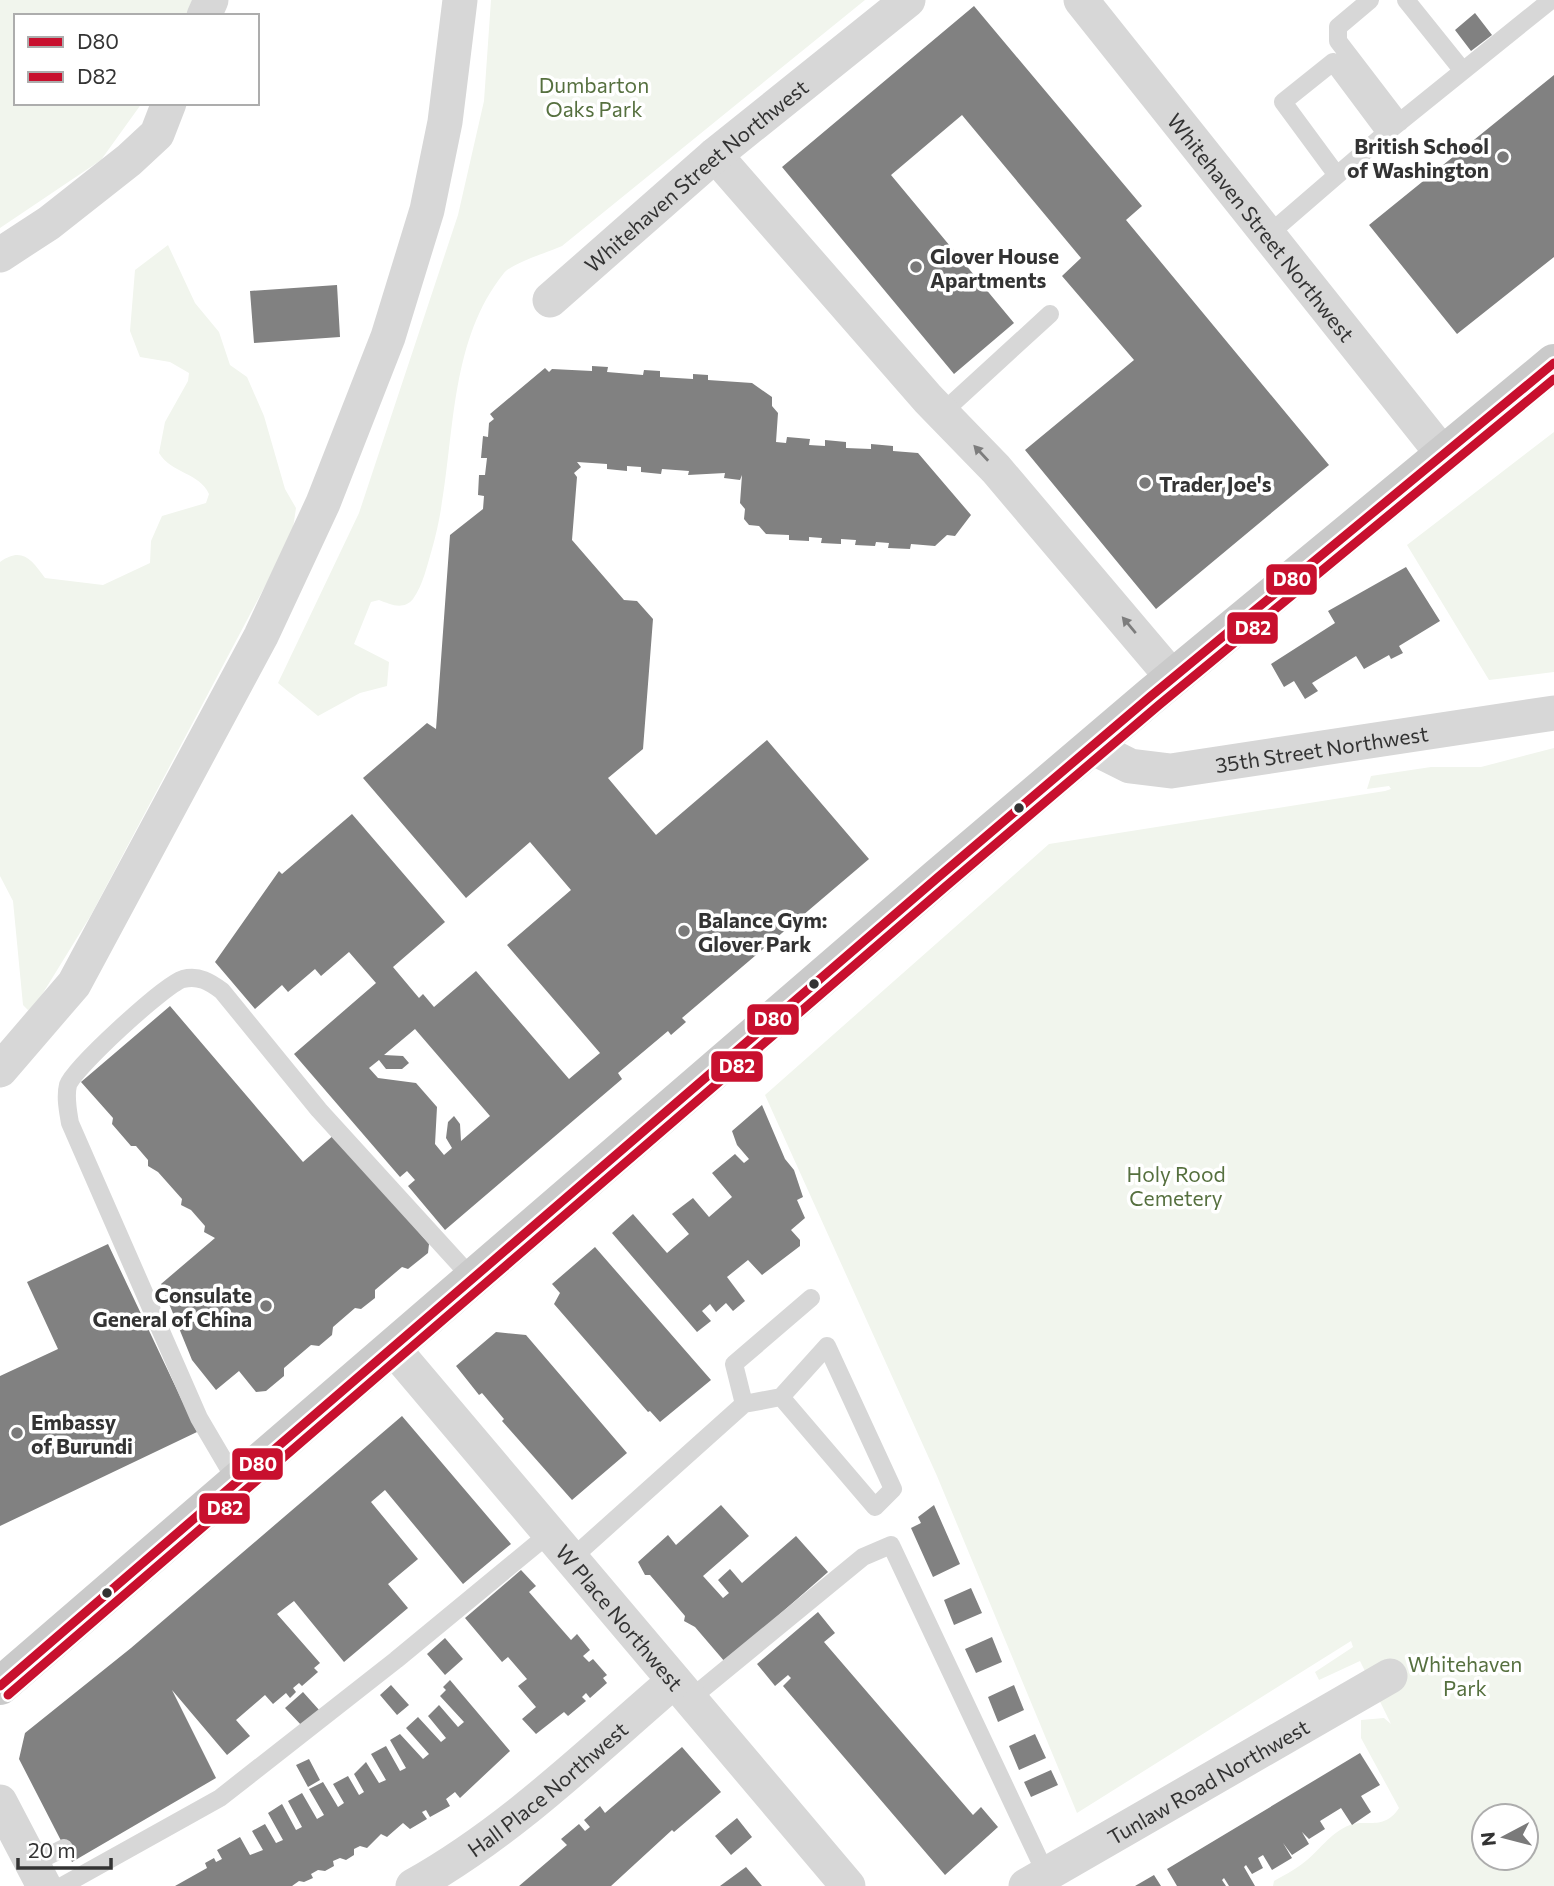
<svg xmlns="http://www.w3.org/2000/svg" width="1554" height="1886" viewBox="0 0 1554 1886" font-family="Commissioner,sans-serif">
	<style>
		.green { fill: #f1f5ed; fill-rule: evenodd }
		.building { fill: #818181; fill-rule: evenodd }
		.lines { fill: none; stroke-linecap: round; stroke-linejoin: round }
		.lane { stroke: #d7d7d7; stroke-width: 18 }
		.street { stroke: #d7d7d7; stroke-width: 35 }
		.primary { stroke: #cacaca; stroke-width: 38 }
		.bus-1-casing { stroke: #fff; stroke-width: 14 }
		.bus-2-casing { stroke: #fff; stroke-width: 14 }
		.bus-1 { stroke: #c8102e; stroke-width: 9 }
		.bus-2 { stroke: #c8102e; stroke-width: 9 }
		.oneway { fill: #7d7d7d }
		.poi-dot { fill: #7a7a7a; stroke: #fff; stroke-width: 2.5 }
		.bus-dot { fill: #333; stroke: #fff; stroke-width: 2.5 }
		.labels { text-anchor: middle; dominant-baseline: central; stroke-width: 7; stroke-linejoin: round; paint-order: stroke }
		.park-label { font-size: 21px; fill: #56703f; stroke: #fff }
		.poi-label { font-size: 21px; font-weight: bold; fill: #333; stroke: #fff; text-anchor: start }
		.street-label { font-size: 21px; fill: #333; stroke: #fff }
		.line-badge { stroke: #fff; stroke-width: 2.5 }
		.badge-label { font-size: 19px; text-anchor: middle; font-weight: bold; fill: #fff }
	</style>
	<rect width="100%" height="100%" fill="#fff"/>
	<path class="green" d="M0 0H192L186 16H16V103H142L101 160 0 228Z
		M491 0H865L562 246C549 252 512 263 504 273 442 350 458 459 432 549 427 566 423 585 413 599 403 611 390 604 379 600L371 602 354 644 389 662 387 686 360 693 318 716 278 683 359 513 458 215 484 101Z
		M168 245 195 303 219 332 230 365 247 377 264 416 285 489 296 508 292 535 91 915 35 1006 28 1010 23 1005 13 901 0 876V562C22 546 32 560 45 578L103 585 150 563 151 541 162 516 206 503 209 494C200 473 171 473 159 453L165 422 188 381 189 373 170 362 140 357 130 331 135 270Z
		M1554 432V672L1489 680 1407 545Z
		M1554 748V1886H1273L1274 1881C1283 1876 1294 1870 1302 1864 1320 1851 1329 1833 1350 1825 1366 1819 1384 1831 1399 1808L1361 1738V1720L1384 1718 1391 1724 1360 1661 1319 1680 1315 1672 1353 1647 1351 1641 1077 1813 937 1476 765 1095 1049 844 1385 791 1391 789 1389 786 1367 789 1371 776 1431 767H1481ZM1484 1816H1526V1858H1484Z"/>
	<path class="building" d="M974 6 1142 206 1126 220 1329 465 1156 609 1025 450 1134 360 1062 276 1081 258 962 115 891 175 1014 323 954 374 782 167Z
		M1475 13 1492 35 1471 51 1455 30Z
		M1554 75V257L1457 334 1369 225Z
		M337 285 340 337 254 343 250 291Z
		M592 366 608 367 607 372 643 375 644 370 660 371V377L693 379V374L708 375V380L752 383 772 397V406L778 413 776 442 786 443 787 437 810 439 809 445 825 446V440L846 442V448L871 449V444L893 446V451L918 453 971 515 955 536 947 535 935 546 911 544 910 549 888 548 889 543 876 542 875 546 855 545 856 540 841 539V544L821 543 822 538 809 537V541L789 540V535L766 534 759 526 749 525 744 519 745 509 740 503 742 475 740 480 724 478 725 473 688 475 689 471 662 469 661 474 641 472V467L627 466V471L607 469V464L577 462 581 467 574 473 577 477 572 540 624 600 637 601 653 619 643 749 608 778 656 835 767 740 869 859 682 1018 686 1022 671 1035 668 1031 618 1073 622 1079 445 1230 408 1186 415 1180 407 1171 400 1177 294 1054 376 983 349 952 321 976 315 969 288 992 282 985 255 1009 215 962 279 871 282 874 352 814 445 922 393 967 419 998 423 994 434 1007 476 971 569 1079 600 1053 507 945 571 890 530 842 466 898 363 778 427 723 436 729 450 535 483 509 484 496 478 495 479 475H485L487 458H481L483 436 488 437 489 423 494 419 490 414 545 368 549 372 552 369 592 371ZM415 1029 490 1116 461 1141 460 1124 454 1116 448 1122 446 1138 452 1148 444 1155 435 1144 437 1107 416 1083 378 1078 369 1068 379 1060 386 1069H402L409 1063 403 1056 384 1055Z
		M1406 567 1440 621 1399 646 1403 653 1391 659 1389 655 1364 669 1356 656 1312 683 1318 691 1305 699 1294 681 1284 687 1271 664 1335 623 1328 611Z
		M170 1006 303 1162 335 1134 429 1244 428 1253 408 1269 402 1267 375 1290V1298L361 1309 355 1308 333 1327 332 1335 319 1346 311 1345 284 1368V1376L266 1391 256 1392 239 1371 216 1390 192 1360 161 1284 215 1238 204 1232 205 1226 191 1210 181 1205 182 1199 158 1172 148 1166V1160L136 1146H131L112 1124 113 1118 81 1082Z
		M762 1105 785 1159 794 1170 803 1197 797 1200 805 1218 791 1230 800 1240V1246L762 1275 748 1260 727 1277 745 1301 733 1311 726 1303 716 1312 710 1304 702 1311 711 1321 697 1332 612 1233 633 1214 667 1253 689 1234 672 1214 693 1198 709 1217 732 1197 712 1173 735 1154 744 1163 749 1159 737 1145 732 1131Z
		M108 1244 197 1432 0 1526V1376L58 1349 27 1282Z
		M595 1247 711 1380 660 1422 650 1411 648 1412 554 1304 560 1293 552 1284Z
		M496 1332 526 1335 627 1453 572 1500 502 1421 504 1419 482 1393 479 1395 456 1366Z
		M402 1416 511 1544 463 1584 385 1490 371 1502 418 1559 388 1584 408 1608 344 1662 294 1601 277 1614 320 1663 314 1668 318 1672 302 1686 299 1683 293 1688 296 1692 290 1698 286 1693 273 1704 265 1695 236 1720 250 1736 227 1755 172 1690 216 1778 72 1862 19 1759 25 1733 131 1648Z
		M721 1505 749 1536 703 1576 723 1598 729 1593 718 1580 730 1569 742 1583 796 1536 828 1572 725 1662 695 1627 684 1621 685 1616 650 1575H645L638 1562 668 1535 676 1545Z
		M934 1505 960 1564 933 1577 911 1528 921 1523 918 1517Z
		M521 1570 536 1586 529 1592 571 1640 577 1634 590 1650 583 1656 589 1662 593 1659 607 1675 603 1678 607 1683 590 1698 586 1693 582 1697 586 1701 568 1716 564 1712 536 1734 522 1719 536 1707 518 1686 527 1679 508 1657 502 1662 465 1618Z
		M971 1588 982 1613 954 1625 944 1600Z
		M818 1612 835 1633 824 1642 973 1815 981 1807 998 1827 945 1875 783 1686 791 1678 788 1675 775 1686 757 1664Z
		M992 1637 1002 1662 976 1673 965 1649Z
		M445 1638 463 1659 445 1675 427 1654Z
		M450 1680 510 1751 460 1798 455 1792 446 1799 450 1806 430 1817 426 1810 422 1812 427 1819 410 1829 403 1823 387 1837 381 1834 367 1848 360 1846 354 1849V1855L346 1860 340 1858 333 1861 334 1866 325 1871 318 1870 311 1874 313 1878 304 1882 299 1881 292 1886H175L207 1868 205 1863 214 1858 216 1862 222 1859 217 1850 240 1837 250 1855 263 1850 252 1831 265 1824 276 1843 283 1840 268 1813 282 1804 296 1830 302 1827 288 1801 302 1793 317 1819 324 1815 309 1789 323 1782 338 1807 344 1803 333 1784 348 1776 359 1795 364 1792 354 1774 366 1762 379 1783 386 1780 371 1754 386 1746 400 1771 406 1768 390 1740 400 1734 423 1759 429 1754 406 1728 418 1717 441 1742 446 1738 428 1716 439 1705 458 1727 464 1722 440 1696 446 1690 443 1687Z
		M391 1685 409 1705 397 1715 380 1695Z
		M1014 1685 1024 1710 998 1722 988 1697Z
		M303 1692 320 1711 303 1727 285 1708Z
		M1035 1734 1046 1758 1019 1770 1009 1746Z
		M682 1747 721 1792 674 1832 672 1830 611 1886H519L567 1845 561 1839 579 1824 585 1831 590 1827 584 1820 600 1806 605 1813Z
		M1360 1753 1380 1785 1361 1796 1371 1812 1352 1825 1341 1808 1320 1821 1325 1829 1309 1839 1302 1832 1309 1844 1292 1855 1283 1843 1292 1858 1272 1870 1263 1855 1258 1858 1263 1868 1252 1874 1246 1865 1244 1867 1255 1886H1229L1224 1878 1222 1880 1226 1886H1177L1167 1869Z
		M309 1759 320 1780 308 1787 296 1765Z
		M1051 1770 1058 1785 1031 1797 1024 1782Z
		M737 1818 752 1837 731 1855 715 1836Z
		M746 1867 762 1886H720Z
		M1154 1875 1161 1886H1135Z"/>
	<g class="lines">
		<path class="lane" d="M1370 0 1338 27V41L1400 122
			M1406 0 1463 71
			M1386 133 1551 0
			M1268 235 1386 133 1333 62 1283 102 1336 174
			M943 412 1050 314
			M744 1404 734 1364 811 1298
			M236 1481 199 1418 70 1123C68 1111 65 1097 68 1085 74 1068 164 985 183 979 199 975 210 982 222 991L319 1110 473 1279
			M571 1559 744 1404 781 1397 875 1507 893 1489 827 1346 781 1397
			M690 1699 863 1557 891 1545 1046 1874
			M32 1864 64 1848
			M62 1886 220 1798 396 1660 550 1533"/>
		<g class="street">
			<path id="s1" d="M1081 0 1442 453"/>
			<path d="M204 16 211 0"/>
			<path d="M715 155 928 399 996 469 1173 678"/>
			<path d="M0 255 49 223 129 160 157 134 169 103"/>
			<path id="s2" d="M550 300 715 155 908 0"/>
			<path id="s3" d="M1092 747 1130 766 1171 771 1554 713"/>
			<path d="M0 1070 74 984 261 636 323 503 388 337 427 210 445 122 460 0"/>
			<path id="s4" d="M393 1348 848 1886"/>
			<path d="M0 1802 44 1886"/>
			<path id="s5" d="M413 1886C510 1832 590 1753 674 1681"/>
			<path id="s6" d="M1026 1886 1390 1676"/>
		</g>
		<path class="primary" d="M0 1686 936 879 1151 696 1554 363"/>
		<defs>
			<path id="bus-1" d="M0 1686 936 879 1151 696 1554 363"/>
			<path id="bus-2" d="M8 1695 944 888 1159 705 1554 379"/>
		</defs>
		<use href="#bus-1" class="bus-1-casing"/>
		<use href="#bus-2" class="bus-2-casing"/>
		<use href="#bus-1" class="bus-1"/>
		<use href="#bus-2" class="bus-2"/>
	</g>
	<defs><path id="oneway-solid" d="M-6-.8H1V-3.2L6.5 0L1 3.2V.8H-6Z" transform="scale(1.75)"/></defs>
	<g class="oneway">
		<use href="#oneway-solid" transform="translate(981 453) rotate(-133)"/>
		<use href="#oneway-solid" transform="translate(1129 625) rotate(-130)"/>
	</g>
	<g class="poi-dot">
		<circle cx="1503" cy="157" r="7"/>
		<circle cx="916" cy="267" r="7"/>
		<circle cx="1145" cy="483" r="7"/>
		<circle cx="684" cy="931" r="7"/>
		<circle cx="266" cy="1306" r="7"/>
		<circle cx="17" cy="1433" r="7"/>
	</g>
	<g class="bus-dot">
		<circle cx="1019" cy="808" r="6"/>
		<circle cx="814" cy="984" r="6"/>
		<circle cx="107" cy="1593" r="6"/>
	</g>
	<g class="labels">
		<g class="park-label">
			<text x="594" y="84">Dumbarton<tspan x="594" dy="24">Oaks Park</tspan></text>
			<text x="1176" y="1173">Holy Rood<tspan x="1176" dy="24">Cemetery</tspan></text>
			<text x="1465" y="1663">Whitehaven<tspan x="1465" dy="24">Park</tspan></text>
		</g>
		<g class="poi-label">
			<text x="1489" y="145" text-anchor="end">British School<tspan x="1489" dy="24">of Washington</tspan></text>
			<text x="930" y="255">Glover House<tspan x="930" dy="24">Apartments</tspan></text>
			<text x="1159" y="483">Trader Joe's</text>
			<text x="698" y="919">Balance Gym:<tspan x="698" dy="24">Glover Park</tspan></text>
			<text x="252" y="1294" text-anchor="end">Consulate<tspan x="252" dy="24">General of China</tspan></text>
			<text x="31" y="1421">Embassy<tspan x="31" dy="24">of Burundi</tspan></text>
		</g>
		<g class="street-label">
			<text stroke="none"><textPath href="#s2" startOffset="192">Whitehaven Street Northwest</textPath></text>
			<text stroke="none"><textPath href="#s1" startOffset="290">Whitehaven Street Northwest</textPath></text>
			<text stroke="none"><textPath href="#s3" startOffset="236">35th Street Northwest</textPath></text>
			<text stroke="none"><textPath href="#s4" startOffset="352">W Place Northwest</textPath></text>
			<text stroke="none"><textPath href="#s6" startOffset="210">Tunlaw Road Northwest</textPath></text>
			<text stroke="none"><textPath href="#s5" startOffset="166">Hall Place Northwest</textPath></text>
		</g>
	</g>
	<g class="line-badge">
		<rect x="1265" y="563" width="53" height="33" rx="7" fill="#c8102e"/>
		<rect x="1226" y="611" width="53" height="34" rx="7" fill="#c8102e"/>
		<rect x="746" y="1003" width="54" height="33" rx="7" fill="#c8102e"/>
		<rect x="710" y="1050" width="54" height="33" rx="7" fill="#c8102e"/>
		<rect x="231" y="1447" width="53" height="34" rx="7" fill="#c8102e"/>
		<rect x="198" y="1492" width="53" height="33" rx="7" fill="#c8102e"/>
	</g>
	<g class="badge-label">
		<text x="1292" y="586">D80</text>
		<text x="1253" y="635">D82</text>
		<text x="773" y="1026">D80</text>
		<text x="737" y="1073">D82</text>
		<text x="258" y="1471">D80</text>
		<text x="225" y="1515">D82</text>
	</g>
	<rect x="14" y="14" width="245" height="91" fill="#ffffff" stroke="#adadad" stroke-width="2"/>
	<rect x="28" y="37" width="35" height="10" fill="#c8102e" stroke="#adadad" stroke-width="2"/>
	<text x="77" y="49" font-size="21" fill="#333333">D80</text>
	<rect x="28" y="72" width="35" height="10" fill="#c8102e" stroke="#adadad" stroke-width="2"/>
	<text x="77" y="84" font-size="21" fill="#333333">D82</text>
	<g transform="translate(1505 1837) rotate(263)"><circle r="33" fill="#ffffff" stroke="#adadad" stroke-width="2"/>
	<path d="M0-5L12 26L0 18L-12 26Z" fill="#7a7a7a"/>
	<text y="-10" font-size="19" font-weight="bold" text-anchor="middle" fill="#333333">N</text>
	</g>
	<path d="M18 1858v10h93v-10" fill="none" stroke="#333333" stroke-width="3.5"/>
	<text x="28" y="1858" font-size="21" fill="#333333" stroke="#ffffff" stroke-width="5" paint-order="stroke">20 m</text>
</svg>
